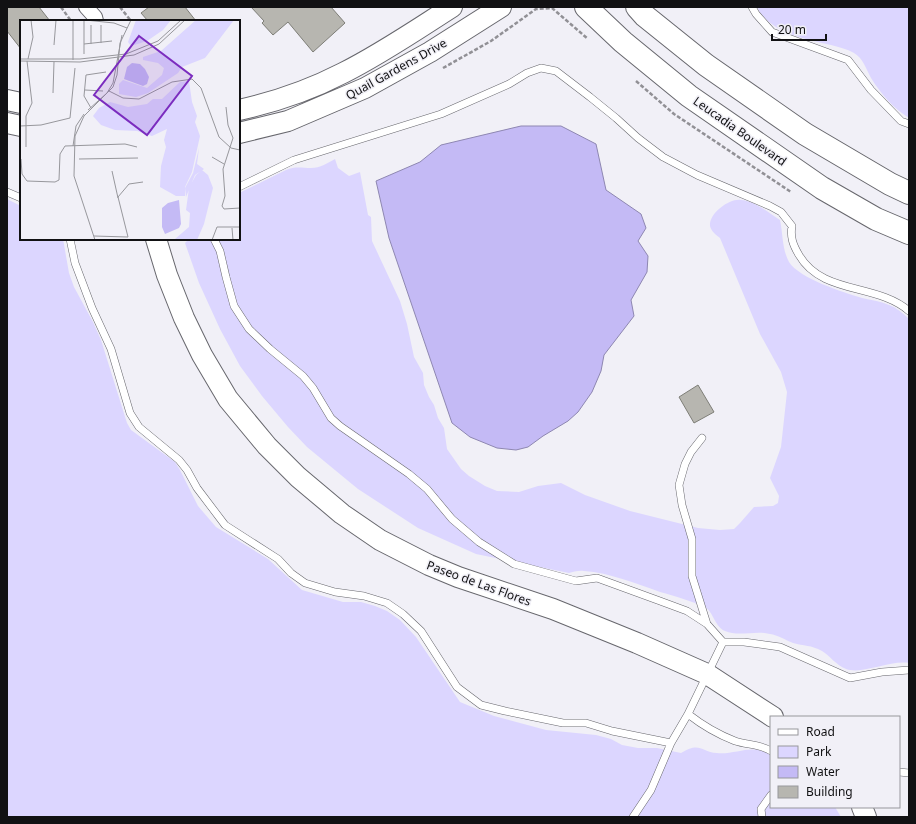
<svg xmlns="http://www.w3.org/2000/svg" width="916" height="824" viewBox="0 0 916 824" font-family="'Noto Sans',sans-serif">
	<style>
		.green { fill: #dcd6ff }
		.water { fill: #c4baf5; stroke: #8e87b1 }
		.building { fill: #b7b6b0; stroke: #7e7e77 }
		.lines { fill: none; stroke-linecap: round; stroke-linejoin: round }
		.lane-casing { stroke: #67676d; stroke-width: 8 }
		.street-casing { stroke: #67676d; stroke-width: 16 }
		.secondary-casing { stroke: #67676d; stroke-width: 22 }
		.primary-casing { stroke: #67676d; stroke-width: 24 }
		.path { stroke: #919095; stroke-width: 2.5; stroke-dasharray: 4 2; stroke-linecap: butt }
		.lane { stroke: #fff; stroke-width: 7 }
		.street { stroke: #fff; stroke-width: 14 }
		.secondary { stroke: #fff; stroke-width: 20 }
		.primary { stroke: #fff; stroke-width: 22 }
		.labels { text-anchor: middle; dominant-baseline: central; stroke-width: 3; stroke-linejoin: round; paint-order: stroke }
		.street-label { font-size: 12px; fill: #111113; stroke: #f1f0f7 }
		.inset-road { fill: none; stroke: #97979c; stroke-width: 1 }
		.view { fill: #7b2cbf; fill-opacity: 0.15; stroke: #7b2cbf; stroke-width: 2 }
		.inset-edge { fill: none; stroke: #111113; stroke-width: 2 }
	</style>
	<rect width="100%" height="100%" fill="#f1f0f7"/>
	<path class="green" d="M757 7H909V118C893 108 881 94 871 78 866 69 863 58 854 53 847 49 838 47 831 45 805 39 770 33 757 7Z
		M335 159 338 168 349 176 360 172 368 215 371 217 372 241 400 301 407 324 414 357 423 373 424 385 429 397 434 405 438 418 444 428 447 449 461 469 469 476 485 486 497 491 519 492 538 486 561 483 585 495 630 511 698 528 720 530 734 529 740 523 754 507 773 506 778 503 779 496 770 478 781 447 787 392 781 372 760 334 720 238C716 235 711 231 710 226 709 213 730 198 741 200 755 201 769 213 780 220 783 234 782 249 789 262 800 279 843 292 862 298 871 300 880 301 889 305 897 308 903 313 909 319V663C889 660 863 675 846 669 836 665 830 656 822 651 811 645 804 646 793 643 785 640 778 635 770 634 756 630 739 637 725 631 715 627 713 612 706 608 692 601 675 596 660 592 635 583 610 573 584 571 579 570 573 572 569 573L476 554 418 528 358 489 307 447 288 427 262 396 240 366 220 329 199 283 185 243 189 239H239V193L286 170C295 166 302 168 311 168 320 168 328 163 335 159Z
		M7 199 21 206V239H63L69 273 74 287 93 322 101 340 127 423 131 430 175 462 180 470 198 506 216 527 268 559 302 590 343 602H361L375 606 387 611 400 620 416 637 460 702 494 716 546 730 596 735 611 739 622 745 638 748H657L681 753C700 741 701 752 717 753 736 755 755 742 771 756V807H835L841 817H7Z"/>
	<path class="water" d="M521 126H561L596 144 606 190 641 214 646 228 638 241 648 256 647 272 631 300 634 316 604 355 601 371 592 392 578 412 568 421 543 436 528 447 516 450 497 448 470 437 452 423 389 238 376 181 420 162 441 145Z"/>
	<path class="building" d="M7 7H39L50 21H21V49L7 31Z
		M149 7H185L196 21H148L141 13Z
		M251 7H331L345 23 313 52 288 22 273 35 262 23 264 21Z
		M698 385 714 412 694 423 679 397Z"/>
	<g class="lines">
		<defs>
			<path id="lane" d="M752 7 756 14 772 32 848 60 871 90 901 121 909 124
				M239 187 294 160 441 114 509 84 527 73 541 68 556 71 590 97 616 118 638 138 663 157 697 175 770 206 781 212 792 226C790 237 793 245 799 255 822 295 877 283 909 311
				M7 192 21 198
				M70 239 75 263 92 308 111 349 130 413 139 427 179 460 187 470 197 488 225 525 278 559 291 573 305 583 335 592 364 596 387 603 403 614 421 631 457 687 481 705 505 711 563 723H586L612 731 671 743 688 714C702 725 717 734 735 741 747 745 760 744 771 751
				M214 239 220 251 226 277 234 306 249 329 270 349 303 376 313 388 331 418 340 426 409 474 427 489 452 519 479 542 514 564 576 581 597 578 660 601 687 611 707 624 723 642H744L780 647 850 678 882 672 909 670
				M702 438 691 452 685 464 679 485 682 505 692 539V576L707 624
				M688 714 723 642
				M899 772 909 773
				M633 817 651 790 671 743
				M762 817 761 809 771 795"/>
			<path id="street" d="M86 7 95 17 96 21"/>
			<path id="secondary" d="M7 100 21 103
				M239 110C275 102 310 90 343 73 381 54 416 30 452 7
				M7 123 21 126
				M239 133 288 121 365 88 430 52 501 7
				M156 239 167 275 184 318 202 355 228 399 267 446 298 477 342 514 380 540 429 565 458 577 553 609 637 643 707 674 773 717
				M862 807 866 817"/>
			<path id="primary" d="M586 7 623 42 689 96 822 188 876 219 909 233
				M637 7 645 16 706 65 805 134 890 184 909 193"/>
		</defs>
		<use href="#lane" class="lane-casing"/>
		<use href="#street" class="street-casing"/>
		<use href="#secondary" class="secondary-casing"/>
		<use href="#primary" class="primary-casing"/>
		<path class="path" d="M61 7 71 21
			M120 7 131 21
			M443 68 491 41 536 9 552 8 588 39
			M636 81 674 114 791 192"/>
		<use href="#lane" class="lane"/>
		<use href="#street" class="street"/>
		<use href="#secondary" class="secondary"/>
		<use href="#primary" class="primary"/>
	</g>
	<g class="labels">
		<g class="street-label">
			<text transform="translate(396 69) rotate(-29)">Quail Gardens Drive</text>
			<text transform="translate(740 131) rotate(35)">Leucadia Boulevard</text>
			<text transform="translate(479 583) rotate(20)">Paseo de Las Flores</text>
		</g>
	</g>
	<g transform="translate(20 20)">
		<rect width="220" height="220" fill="#f1f0f7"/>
		<path d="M116 0H151L143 10 127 21 111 26 108 22ZM176 0H214L185 38 162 47 158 53 128 73 116 77 99 74V64L103 60 127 68 142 55 144 48 138 43 123 40V37L141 31ZM169 61 172 82 177 96 175 102 180 116 172 152 165 167V176H156L140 167 141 146 146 127 144 120 147 109 132 116 117 111 95 110 81 105 73 96 79 88 90 82 108 87 127 84 133 79H142L160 62ZM179 128 177 144 184 149 175 155 166 177 165 168 173 153ZM182 150 188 155 193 168 184 204 177 220H140L155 219 169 207 170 193 166 190 169 168 176 155Z" fill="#dcd6ff"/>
		<path d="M112 43 120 44 125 49 129 57 127 64 123 66 104 59 107 47ZM159 180 161 204 159 208 145 214 142 207V188L148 183Z" fill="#c4baf5"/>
		<path class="inset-road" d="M53 0V40M65 0 94 3 107 8M71 5V24M81 5V23M64 24 92 21M34 25 36 0M64 34V0M0 39H60L106 34 138 21 161 0M8 39 13 17 11 0M0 41 60 42 114 35 139 24 165 0M65 70 83 71M89 71 103 78 119 79 152 62 172 59 181 68 199 117 211 128 220 130M33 73 34 42M206 87 208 105 213 118 203 149 205 176 202 186 204 189 220 188M71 88 64 76 66 55 86 52M68 90 87 73 93 63 102 15M0 106 21 105 50 98 55 48M53 126 56 106 64 94M6 127V96L12 83 7 41M192 137 204 144M1 139 2 154 7 161 35 162 39 160 40 134 45 126 105 124 117 127M59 139 118 138M92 151 98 178M212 208 213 220M74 216 108 217 98 177 109 164 123 162M75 220 54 156 55 116 64 96 93 67 97 55 100 23 111 0M192 220 197 207H220"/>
		<path class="view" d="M119 16 172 56 127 115 74 75Z"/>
		<rect width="220" height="220" class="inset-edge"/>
	</g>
	<rect width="916" height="824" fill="none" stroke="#111113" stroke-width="16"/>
	<rect x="770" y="716" width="130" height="92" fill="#f1f0f7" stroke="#97979c"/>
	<rect x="778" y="729" width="20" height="6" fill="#ffffff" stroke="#97979c"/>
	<text x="806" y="736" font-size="12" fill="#111113">Road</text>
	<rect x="778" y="746" width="20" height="12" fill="#dcd6ff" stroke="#97979c"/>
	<text x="806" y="756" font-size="12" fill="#111113">Park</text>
	<rect x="778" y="766" width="20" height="12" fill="#c4baf5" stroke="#97979c"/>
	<text x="806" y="776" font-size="12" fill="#111113">Water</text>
	<rect x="778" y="786" width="20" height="12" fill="#b7b6b0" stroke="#97979c"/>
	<text x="806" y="796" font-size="12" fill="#111113">Building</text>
	<path d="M772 34v6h54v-6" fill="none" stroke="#111113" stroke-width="2"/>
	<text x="778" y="34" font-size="12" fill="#111113" stroke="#f1f0f7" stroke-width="3" paint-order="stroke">20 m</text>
</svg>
